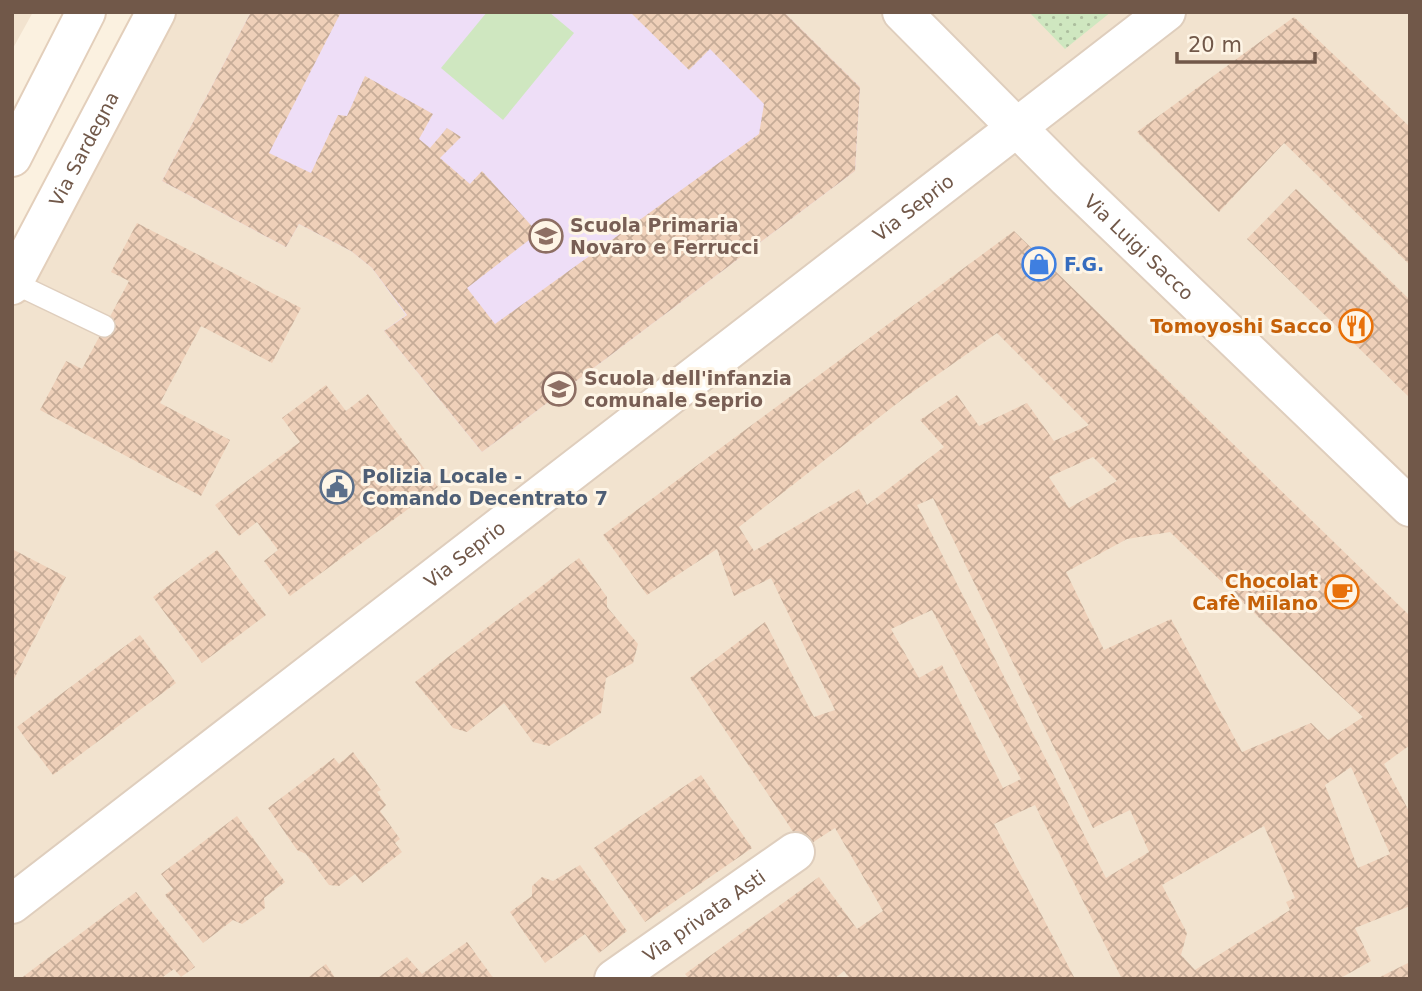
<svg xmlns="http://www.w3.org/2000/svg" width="1422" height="991" viewBox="0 0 1422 991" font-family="'DejaVu Sans',sans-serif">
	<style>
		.residential { fill: #f2e3cf }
		.education { fill: #eedef7 }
		.grass { fill: #cfe7c0 }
		.park { fill: url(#park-dots) }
		.building { fill: url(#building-cross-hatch); fill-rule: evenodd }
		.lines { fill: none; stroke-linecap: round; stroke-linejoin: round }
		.lane-casing { stroke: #dfcebd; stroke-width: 24 }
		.street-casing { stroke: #dfcebd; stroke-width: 42 }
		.secondary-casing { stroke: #e3cfbb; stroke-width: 42 }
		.lane { stroke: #fff; stroke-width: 21 }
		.street { stroke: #fff; stroke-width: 38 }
		.secondary { stroke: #fff; stroke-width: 38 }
		.labels { text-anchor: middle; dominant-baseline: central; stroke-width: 6; stroke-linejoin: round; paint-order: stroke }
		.street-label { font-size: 19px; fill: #715849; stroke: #fef5e6 }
		.education-label { font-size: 19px; font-weight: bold; fill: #785e54; stroke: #fef5e6; text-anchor: start }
		.shop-label { font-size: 19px; font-weight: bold; fill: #366cbe; stroke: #fef5e6; text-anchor: start }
		.food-label { font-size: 19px; font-weight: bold; fill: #c56008; stroke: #fef5e6; text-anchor: end }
		.service-label { font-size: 19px; font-weight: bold; fill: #4e5e75; stroke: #fef5e6; text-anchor: start }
	</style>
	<defs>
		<pattern id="park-dots" width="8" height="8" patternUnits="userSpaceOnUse" patternTransform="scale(1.75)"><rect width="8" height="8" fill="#cfe7c0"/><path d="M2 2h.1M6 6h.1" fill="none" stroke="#acbe9e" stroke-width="1.8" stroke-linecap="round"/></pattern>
		<pattern id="building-cross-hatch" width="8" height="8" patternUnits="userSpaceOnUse" patternTransform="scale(1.75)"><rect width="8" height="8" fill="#efd0b9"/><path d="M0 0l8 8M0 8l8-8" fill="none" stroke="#c6ac98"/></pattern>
	</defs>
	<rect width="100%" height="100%" fill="#fbf1e0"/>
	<path class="residential" d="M12 12H33L12 50Z
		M163 12H1410V979H12V294Z"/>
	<path class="education" d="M251 12H784L860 87 855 171 482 452 384 331 406 315 372 268 351 251 299 224 286 247 162 181Z"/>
	<path class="grass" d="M487 12H549L574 33 503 120 441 68Z"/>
	<path class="park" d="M1029 12H1111L1065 49Z"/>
	<path class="building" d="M251 12H341L269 153 311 173 338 115 347 116 365 76 433 114 419 139 430 148 447 128 461 137 440 158 470 184 482 171 538 233 467 288 495 324 759 134 764 104 710 49 689 70 630 12H784L860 87 855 171 482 452 384 331 407 315 372 268 351 251 299 224 286 247 162 181Z
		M1294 17 1410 127V265L1284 143 1219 212 1137 132Z
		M1296 189 1410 300V398L1247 239Z
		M137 223 301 308 272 363 201 326 160 403 230 440 201 496 40 410 66 361 82 369 129 281 111 272Z
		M1014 231 1410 616V745L1384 764 1410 813V906L1355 928 1371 961 1339 979H1122L1035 805 994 824 1075 979H850L844 971 834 979H689L685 974 819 877 857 929 883 911 835 828 804 848 690 678 765 622 814 717 835 710 771 578 734 596 717 549 647 595 603 535ZM997 333 1089 425 1054 441 1027 403 979 426 957 395 920 420 944 447 867 505 859 489 754 551 739 527 904 398ZM1093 457 1117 481 1069 508 1049 477ZM933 498 1093 828 1130 810 1149 852 1106 878 917 505ZM1170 532 1335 691 1363 717 1328 740 1311 723 1242 752 1171 619 1104 650 1066 572 1127 539ZM932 610 1021 779 1003 788 942 665 919 678 891 629ZM1351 767 1390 854 1358 868 1325 785ZM1264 826 1295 898 1286 902 1290 910 1195 970 1181 955 1187 933 1162 885Z
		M326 385 346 411 368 394 438 487 290 596 264 561 278 550 257 522 239 536 215 505 300 442 282 418Z
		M12 549 66 577 12 683Z
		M217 550 266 615 202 663 153 597Z
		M579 558 607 597V607L638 644 633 663 606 678 601 713 549 746 533 742 504 703 467 732 453 728 415 682Z
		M140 635 176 683 53 775 17 727Z
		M353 752 381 790 377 792 386 805 380 811 400 839 395 843 402 852 362 883 355 874 339 886 329 885 306 854 297 850 268 808 334 758 339 764Z
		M701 775 752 848 645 922 594 848Z
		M237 816 285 882 264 898 265 908 242 924 233 920 203 943 165 895 173 889 161 874Z
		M580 865 627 931 599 953 585 934 545 963 510 912 532 896V886L542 877 553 881Z
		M136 892 195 967 181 977 174 969 160 979H20Z
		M467 942 494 979H376L407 957 422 974Z
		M1410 962V979H1376Z
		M326 964 336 979H306Z"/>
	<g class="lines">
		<defs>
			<path id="lane" d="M12 282 104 326"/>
			<g id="street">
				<path id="s1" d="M902 12 1067 178 1410 507"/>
				<path id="s2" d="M12 904 1166 12"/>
				<path id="s3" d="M614 979 795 852"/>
			</g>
			<g id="secondary">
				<path d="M12 157 86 12"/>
				<path id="s4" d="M12 285 156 12"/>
			</g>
		</defs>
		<use href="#lane" class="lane-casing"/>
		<use href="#street" class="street-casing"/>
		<use href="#secondary" class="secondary-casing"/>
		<use href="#lane" class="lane"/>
		<use href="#street" class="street"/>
		<use href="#secondary" class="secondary"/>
	</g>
	<defs>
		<symbol id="school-ring" viewBox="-11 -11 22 22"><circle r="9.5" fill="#fef5e6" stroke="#8d6e63" stroke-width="1.5"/><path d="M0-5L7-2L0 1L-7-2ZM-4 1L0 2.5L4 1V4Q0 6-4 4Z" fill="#8d6e63"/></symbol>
		<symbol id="shop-ring" viewBox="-11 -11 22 22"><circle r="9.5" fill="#fef5e6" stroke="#3f7fe0" stroke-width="1.5"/><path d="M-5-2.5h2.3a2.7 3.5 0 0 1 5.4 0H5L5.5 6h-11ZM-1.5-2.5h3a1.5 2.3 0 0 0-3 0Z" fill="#3f7fe0"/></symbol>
		<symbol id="restaurant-ring" viewBox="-11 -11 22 22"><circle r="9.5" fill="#fef5e6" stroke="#e8710a" stroke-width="1.5"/><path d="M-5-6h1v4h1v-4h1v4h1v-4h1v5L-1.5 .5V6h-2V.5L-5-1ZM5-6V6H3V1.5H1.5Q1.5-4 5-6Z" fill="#e8710a"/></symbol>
		<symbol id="civic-ring" viewBox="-11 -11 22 22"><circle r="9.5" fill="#fef5e6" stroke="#5c6f8a" stroke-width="1.5"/><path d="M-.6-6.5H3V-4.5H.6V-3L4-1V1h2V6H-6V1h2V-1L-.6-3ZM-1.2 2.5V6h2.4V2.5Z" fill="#5c6f8a"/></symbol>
		<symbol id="cafe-ring" viewBox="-11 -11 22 22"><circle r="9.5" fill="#fef5e6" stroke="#e8710a" stroke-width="1.5"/><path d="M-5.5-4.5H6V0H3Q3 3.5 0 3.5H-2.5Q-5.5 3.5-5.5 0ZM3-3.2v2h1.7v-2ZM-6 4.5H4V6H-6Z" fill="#e8710a"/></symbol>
	</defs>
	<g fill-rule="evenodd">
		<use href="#school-ring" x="527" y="217" width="38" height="38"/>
		<use href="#shop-ring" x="1020" y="245" width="38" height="38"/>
		<use href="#restaurant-ring" x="1337" y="307" width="38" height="38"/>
		<use href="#school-ring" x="540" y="370" width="38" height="38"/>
		<use href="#civic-ring" x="318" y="468" width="38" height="38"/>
		<use href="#cafe-ring" x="1323" y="573" width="38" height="38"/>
	</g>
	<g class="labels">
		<g class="street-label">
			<text stroke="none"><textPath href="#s4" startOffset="154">Via Sardegna</textPath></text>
			<text stroke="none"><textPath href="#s2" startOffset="1139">Via Seprio</textPath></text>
			<text stroke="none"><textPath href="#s1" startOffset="334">Via Luigi Sacco</textPath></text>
			<text stroke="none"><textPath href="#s2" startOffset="572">Via Seprio</textPath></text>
			<text stroke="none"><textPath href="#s3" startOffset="110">Via privata Asti</textPath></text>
		</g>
		<g class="education-label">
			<text x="570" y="225">Scuola Primaria<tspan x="570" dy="22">Novaro e Ferrucci</tspan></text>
			<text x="584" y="378">Scuola dell'infanzia<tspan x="584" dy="22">comunale Seprio</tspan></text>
		</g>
		<g class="shop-label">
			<text x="1064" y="264">F.G.</text>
		</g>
		<g class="food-label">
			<text x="1332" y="326">Tomoyoshi Sacco</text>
			<text x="1318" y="581">Chocolat<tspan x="1318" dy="22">Cafè Milano</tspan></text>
		</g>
		<g class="service-label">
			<text x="362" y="476">Polizia Locale -<tspan x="362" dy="22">Comando Decentrato 7</tspan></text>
		</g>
	</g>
	<rect width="1422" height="991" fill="none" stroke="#715849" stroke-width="28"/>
	<path d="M1177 52v10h138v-10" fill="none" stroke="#715849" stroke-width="3.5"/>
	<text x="1188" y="52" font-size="21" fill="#715849" stroke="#fef5e6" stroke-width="5" paint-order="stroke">20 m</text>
</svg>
